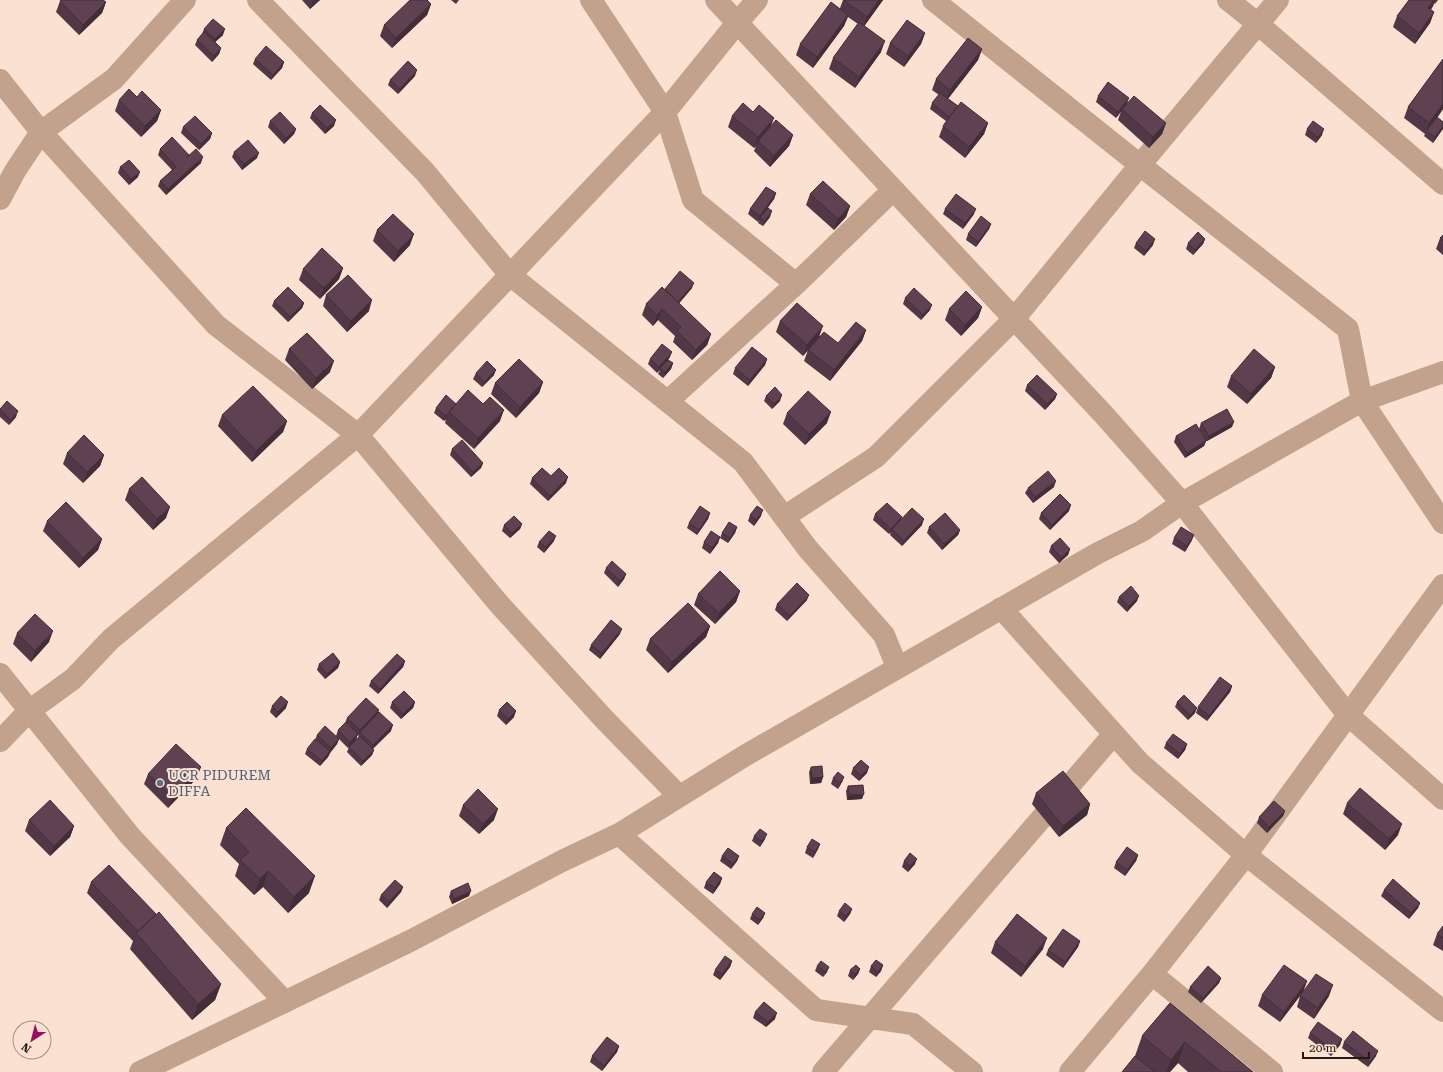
<svg xmlns="http://www.w3.org/2000/svg" width="1443" height="1072" viewBox="0 0 1443 1072" font-family="'Roboto Serif',serif">
	<style>
		.lines { fill: none; stroke-linecap: round; stroke-linejoin: round }
		.minor { stroke: #c2a28c; stroke-width: 22 }
		.wall { fill: #523846 }
		.shaded-wall { fill: #422e39 }
		.building { fill: #5f4151; stroke: #422e39 }
		.service-dot { fill: #5c6f8a; stroke: #fbe1d1; stroke-width: 1.5 }
		.labels { text-anchor: middle; dominant-baseline: central; stroke-width: 4; stroke-linejoin: round; paint-order: stroke }
		.service-label { font-size: 14px; fill: #4e5e75; stroke: #fbe1d1; text-anchor: start }
	</style>
	<rect width="100%" height="100%" fill="#fbe1d1"/>
	<g class="lines">
		<path class="minor" d="M258 0 425 172 510 275 743 462 808 549 884 635 897 667
			M591 0 665 112 693 200 796 284
			M716 0 1105 416 1182 503 1348 715 1443 799
			M933 0 1140 165 1278 0
			M1228 0 1258 24 1443 184
			M0 80 41 132 216 325 358 435 499 604 604 719 679 796
			M0 199 15 171 41 132 114 79 185 0
			M668 401 796 284 893 190
			M784 517 876 457 1014 319 1140 165 1348 329 1362 401 1443 523
			M1001 608 1140 763 1246 855 1443 1011
			M0 674 130 836 285 1002
			M0 741 29 711 73 679 111 639 358 435 665 112 737 23 757 0
			M619 834 816 1010 913 1024 972 1072
			M1152 974 1272 1072
			M140 1072 410 941 562 861 619 834 746 755 1098 553 1142 531 1182 503 1362 401 1443 372
			M823 1072 1114 734
			M1070 1072 1152 974 1246 855 1443 585"/>
	</g>
	<path class="wall" d="M302 0H320L310 9Z
		M451 0H459L456 4Z
		M843 0H883L864 26 881 52 855 88 829 69 833 58 858 24 848 17 844 26 813 68 796 55 800 44 840 8Z
		M1409 0H1438L1435 4 1434 3 1433 6 1431 10 1434 12 1430 23 1415 44 1393 27 1397 16Z
		M60 1 106 2 102 13 79 35 56 12Z
		M431 4 427 15 392 48 380 36 384 25Z
		M204 29 223 35 215 42 221 48 219 54 212 62 195 45 197 40 202 34Z
		M925 33 921 44 904 67 886 54 890 43Z
		M982 49 978 60 948 99 958 106 988 123 984 134 965 158 939 137 943 126 946 121 930 109 932 103 939 95 932 90 936 79Z
		M255 59 284 62 282 68 271 80 253 64Z
		M1443 59V109L1437 118 1443 122V128L1433 143 1424 136 1425 134 1404 118 1408 107Z
		M415 76 398 94 388 85 390 80Z
		M1098 96 1127 104 1166 123 1162 134 1149 148 1118 120 1121 111 1116 118 1096 102Z
		M137 97 161 110 157 121 141 137 115 111 119 100Z
		M312 113 334 126 325 134 310 118Z
		M732 116 771 127 793 135 789 146 770 167 754 151 756 146 754 148 728 127Z
		M270 121 296 129 294 134 284 144 268 127Z
		M183 127 212 133 210 139 199 150 181 133Z
		M1307 129 1322 135 1316 143 1305 135Z
		M160 149 189 155 188 156 201 163 166 195 158 186 160 181 172 170 158 155Z
		M234 152 257 158 242 170 232 157Z
		M120 167 138 177 129 185 118 173Z
		M776 193 774 199 767 208 770 217 763 226 758 223 760 219 758 222 748 214 750 209Z
		M810 194 850 206 846 217 834 230 806 205Z
		M945 209 974 214 963 229 943 214Z
		M991 224 989 229 976 247 966 240 968 234Z
		M377 230 410 245 394 262 373 241Z
		M1443 235V255L1436 249 1440 238Z
		M1205 239 1203 244 1193 255 1186 249 1188 243Z
		M1136 243 1153 245 1144 256 1134 248Z
		M343 268 339 279 320 299 299 280 303 269Z
		M692 288 679 303 711 334 707 345 692 360 673 342 675 336 658 320 653 326 642 315 646 304 665 289Z
		M326 295 369 311 347 332 323 306Z
		M905 298 930 310 921 320 903 304Z
		M274 301 304 303 302 308 288 322 272 306Z
		M982 307 978 318 961 336 945 320 949 309Z
		M780 321 838 343 866 330 862 341 830 381 804 361 808 350 819 338 803 356 776 332Z
		M289 349 330 372 312 389 285 360Z
		M670 357 668 360 673 363 671 369 663 378 658 374 660 370 657 373 648 364 650 359Z
		M767 359 765 365 748 386 733 374 735 368Z
		M1275 367 1271 378 1247 404 1227 387 1231 376Z
		M476 373 494 375 482 387 473 379Z
		M543 382 539 393 516 418 491 394 495 383Z
		M1027 385 1057 394 1055 399 1045 410 1025 391Z
		M766 396 780 401 772 409 764 401Z
		M456 404 500 421 474 449 445 423 446 419 444 421 434 413 436 408Z
		M0 409 16 417 9 425 0 417Z
		M787 413 827 423 805 445 783 424Z
		M222 415 287 421 283 432 252 462 218 426Z
		M1201 423 1232 427 1207 441H1206L1204 446 1185 458 1174 442 1176 436 1205 439 1199 429Z
		M452 449 483 463 481 468 471 477 450 455Z
		M67 453 104 455 100 466 83 483 63 464Z
		M551 476 566 483 548 501 530 484 532 478Z
		M1054 487 1033 503 1025 493 1028 488Z
		M129 489 166 518 153 530 125 500Z
		M1069 511 1050 530 1039 519 1041 513Z
		M710 513 708 519 697 535 687 528 689 523Z
		M875 514 902 517 901 519 922 525 902 546 890 535 891 532 889 534 873 520Z
		M750 515 761 516 754 526 748 521Z
		M47 521 102 539 98 550 79 568 43 531Z
		M522 524 520 529 510 538 502 531 504 525Z
		M737 527 735 533 728 543 720 538 722 533Z
		M929 527 960 530 958 535 942 550 927 533Z
		M720 537 718 543 710 554 702 548 704 542Z
		M1174 538 1192 540 1185 552 1172 544Z
		M554 541 544 553 537 547 539 542Z
		M1051 546 1070 549 1068 555 1059 563 1049 552Z
		M606 568 626 574 624 579 618 587 604 573Z
		M740 591 736 602 715 624 694 605 698 594Z
		M1119 597 1137 601 1127 612 1117 602Z
		M807 600 787 621 775 610 777 604Z
		M710 626 706 637 668 673 646 650 650 639Z
		M17 633 49 642 31 662 13 644Z
		M620 634 600 659 589 650 591 645Z
		M405 661 403 667 378 694 369 686 371 681Z
		M340 662 338 668 325 679 317 670 319 664Z
		M1232 686 1230 692 1207 721 1196 713 1198 707Z
		M392 702H415L413 708 401 719 390 708Z
		M1177 702 1195 713 1188 720 1175 707Z
		M272 706 286 708 276 718 270 712Z
		M379 710 377 714 391 731 373 749 374 750 372 755 361 766 347 752 349 747 358 738 359 735 357 736 356 740 348 748 339 739 337 744 330 753 328 757 320 766 305 754 307 749 315 740 317 735 336 736 338 730 345 723 347 718Z
		M499 710 514 717 506 725 497 716Z
		M1166 743 1187 744 1185 750 1178 759 1164 748Z
		M811 767 823 777 821 783 810 784 809 772Z
		M853 768 867 773 859 781 851 774Z
		M148 774 197 778 168 808 144 784Z
		M844 777 842 782 838 789 831 784 833 778Z
		M848 786 862 799 847 800 846 791Z
		M1036 793 1090 804 1087 815 1059 837 1032 804Z
		M1347 803 1398 835 1385 850 1343 814Z
		M463 805 494 820 479 834 459 816Z
		M1285 811 1283 816 1267 833 1257 823 1259 817Z
		M29 820 74 826 70 837 50 856 25 831Z
		M226 828 309 893 288 913 263 887 254 895 235 876 239 864 220 845Z
		M754 836 765 839 760 847 752 841Z
		M820 844 818 849 813 858 805 853 807 847Z
		M1138 855 1136 861 1125 876 1114 868 1116 862Z
		M722 856H739L737 861 731 869 720 861Z
		M904 861 915 864 908 872 902 867Z
		M722 878 720 884 713 894 704 888 706 882Z
		M91 882 155 916 221 984 215 1000 192 1020 130 949 133 941 87 893Z
		M403 887 401 892 387 908 379 900 381 895Z
		M1384 890 1420 903 1418 908 1409 919 1381 896Z
		M451 891 469 896 452 904 449 897Z
		M852 909 850 914 844 922 837 916 839 911Z
		M765 913 763 918 758 925 750 919 752 914Z
		M1443 926V951L1433 945 1437 934Z
		M1080 941 1078 947 1063 968 1046 955 1048 950Z
		M995 942 1043 949 1021 977 991 953Z
		M732 961 730 967 720 980 713 975 715 970Z
		M883 965 881 971 876 977 869 972 871 966Z
		M817 966 827 972 823 977 815 971Z
		M860 969 858 974 853 980 848 976 850 970Z
		M1221 978 1219 983 1201 1003 1188 992 1190 987Z
		M1307 981 1303 992 1280 1022 1258 1006 1262 995Z
		M1300 996H1329L1314 1019 1297 1007Z
		M1170 1003 1253 1072H1188L1178 1063 1170 1072H1122L1135 1056 1142 1036Z
		M755 1012 775 1019 766 1027 753 1018Z
		M1310 1033 1342 1039 1340 1045 1331 1056 1308 1038Z
		M1344 1042 1376 1056 1368 1067 1342 1048Z
		M619 1046 617 1052 602 1071 590 1062 592 1056Z"/>
	<path class="shaded-wall" d="M313 0H320L310 9Z
		M879 0H883L863 28 867 17Z
		M1434 0H1435L1433 6 1424 19 1428 8Z
		M106 2 102 13 79 35 83 25Z
		M431 4 427 15 392 48 396 38Z
		M1434 12 1430 23 1415 44 1419 33Z
		M848 15 844 26 813 68 817 57Z
		M225 29 223 35 213 44 215 39Z
		M925 33 921 44 904 67 908 56Z
		M885 41 881 52 855 88 859 77Z
		M221 48 219 54 212 62 214 56Z
		M982 49 978 60 946 101 950 90Z
		M284 62 282 68 271 80 273 75Z
		M417 70 415 76 398 94 400 89Z
		M1129 98 1127 104 1116 118 1118 112Z
		M1443 104V109L1427 132 1426 131 1429 123Z
		M161 110 157 121 141 137 145 126Z
		M774 118 770 129 758 141 756 146 754 148 758 137Z
		M336 120 334 126 325 134 327 128Z
		M988 123 984 134 965 158 969 147Z
		M1166 123 1162 134 1149 148 1153 137Z
		M1443 126V129L1433 143 1435 137Z
		M296 129 294 134 284 144 286 138Z
		M1324 129 1322 135 1316 143 1318 137Z
		M212 133 210 139 199 150 201 144Z
		M793 135 789 146 770 167 774 156Z
		M259 153 257 158 242 170 244 164Z
		M203 157 201 163 166 195 168 189Z
		M140 172 138 177 129 185 131 179Z
		M776 193 774 199 758 222 760 216Z
		M850 206 846 217 834 230 838 219Z
		M976 209 974 214 963 229 965 223Z
		M772 211 770 217 763 226 765 221Z
		M991 224 989 229 976 247 978 242Z
		M414 234 410 245 394 262 398 251Z
		M1155 239 1153 245 1144 256 1146 251Z
		M1205 239 1203 244 1193 255 1195 250Z
		M343 268 339 279 320 299 324 288Z
		M694 283 692 288 676 307 678 302Z
		M372 300 369 311 347 332 351 321Z
		M304 303 302 308 288 322 290 317Z
		M932 305 930 310 921 320 923 315Z
		M982 307 978 318 961 336 965 325Z
		M662 309 658 320 653 326 657 315Z
		M823 326 819 337 803 356 807 345Z
		M866 330 862 341 830 381 834 370Z
		M711 334 707 345 692 360 696 350Z
		M672 352 670 357 661 369 660 368 657 373 659 367Z
		M767 359 765 365 748 386 750 380Z
		M334 361 330 372 312 389 316 378Z
		M673 363 671 369 663 378 665 372Z
		M1275 367 1271 378 1247 404 1251 394Z
		M496 370 494 375 482 387 484 382Z
		M543 382 539 393 516 418 520 407Z
		M1057 394 1055 399 1045 410 1047 404Z
		M782 395 780 401 772 409 774 404Z
		M504 410 500 421 474 449 478 438Z
		M18 411 16 417 9 425 11 420Z
		M831 412 827 423 805 445 809 434Z
		M448 413 446 419 444 421 446 416Z
		M287 421 283 432 252 462 256 451Z
		M1234 422 1232 427 1207 441 1209 436Z
		M1206 441 1204 446 1185 458 1187 453Z
		M104 455 100 466 83 483 87 472Z
		M483 463 481 468 471 477 473 472Z
		M568 477 566 483 548 501 550 496Z
		M1056 481 1054 487 1033 503 1035 497Z
		M1071 505 1069 511 1050 530 1052 525Z
		M170 507 166 518 153 530 157 519Z
		M763 510 761 516 754 526 756 520Z
		M710 513 708 519 697 535 699 530Z
		M902 517 900 522 892 529 891 532 889 534 891 529Z
		M924 519 922 525 902 546 904 541Z
		M522 524 520 529 510 538 512 533Z
		M737 527 735 533 728 543 730 538Z
		M960 530 958 535 942 550 944 544Z
		M1194 535 1192 540 1185 552 1187 546Z
		M556 536 554 541 544 553 546 547Z
		M720 537 718 543 710 554 712 548Z
		M102 539 98 550 79 568 83 558Z
		M1070 549 1068 555 1059 563 1061 558Z
		M626 574 624 579 618 587 620 581Z
		M740 591 736 602 715 624 719 613Z
		M809 595 807 600 787 621 790 616Z
		M1139 596 1137 601 1127 612 1129 606Z
		M710 626 706 637 668 673 672 662Z
		M622 629 620 634 600 659 602 653Z
		M53 631 49 642 31 662 35 651Z
		M405 661 403 667 378 694 380 689Z
		M340 662 338 668 325 679 327 674Z
		M1232 686 1230 692 1207 721 1209 716Z
		M288 702 286 708 276 718 278 712Z
		M415 702 413 708 401 719 403 714Z
		M1197 708 1195 713 1188 720 1190 715Z
		M379 710 377 716 360 732 358 736 360 730Z
		M516 711 514 717 506 725 508 719Z
		M393 725 391 731 371 750 373 745Z
		M358 734 356 740 348 748 350 742Z
		M339 739 337 744 330 753 328 757 320 766 322 761 329 752 331 748Z
		M1187 744 1185 750 1178 759 1180 754Z
		M374 750 372 755 361 766 363 761Z
		M201 767 197 778 168 808 172 797Z
		M869 767 867 773 859 781 861 776Z
		M823 777 821 783 810 784 812 778Z
		M844 777 842 782 838 789 840 783Z
		M864 794 862 799 847 800 849 795Z
		M1090 804 1087 815 1059 837 1063 826Z
		M498 809 494 820 479 834 483 824Z
		M1285 811 1283 816 1267 833 1269 827Z
		M1402 824 1398 835 1385 850 1389 839Z
		M74 826 70 837 50 856 54 846Z
		M767 834 765 839 760 847 762 841Z
		M820 844 818 849 813 858 815 852Z
		M1138 855 1136 861 1125 876 1127 870Z
		M739 856 737 861 731 869 733 864Z
		M917 859 915 864 908 872 910 866Z
		M268 871 263 887 254 895 260 879Z
		M315 876 309 893 288 913 294 897Z
		M722 878 720 884 713 894 715 888Z
		M403 887 401 892 387 908 389 902Z
		M471 891 469 896 452 904 454 899Z
		M1420 903 1418 908 1409 919 1411 913Z
		M852 909 850 914 844 922 846 916Z
		M765 913 763 918 758 925 760 920Z
		M1047 938 1043 949 1021 977 1025 966Z
		M1080 941 1078 947 1063 968 1065 962Z
		M732 961 730 967 720 980 722 974Z
		M883 965 881 971 876 977 878 972Z
		M829 967 827 972 823 977Z
		M860 969 858 974 853 980 855 974Z
		M1221 978 1219 983 1201 1003 1203 998Z
		M1307 981 1303 992 1280 1022 1284 1012Z
		M221 984 215 1000 192 1020 198 1004Z
		M1333 985 1329 996 1314 1019 1318 1008Z
		M777 1013 775 1019 766 1027 768 1022Z
		M1342 1039 1340 1045 1331 1056 1333 1050Z
		M1185 1042 1178 1063 1170 1072H1166L1171 1060Z
		M619 1046 617 1052 602 1071 604 1066Z
		M1378 1051 1376 1056 1368 1067 1370 1062Z"/>
	<path class="building" d="M61 0H103L106 2 83 25 60 1Z
		M410 0H427L431 4 396 38 384 25Z
		M844 0H879L867 17Z
		M1409 0H1434L1428 8 1434 12 1419 33 1397 16Z
		M831 2 848 15 817 57 800 44Z
		M213 19 225 29 215 39 204 29Z
		M907 20 925 33 908 56 890 43Z
		M859 22 885 41 859 77 833 58Z
		M204 32 221 48 214 56 197 40Z
		M968 38 982 49 950 90 936 79Z
		M266 46 284 62 273 75 255 59Z
		M1443 59V104L1429 123 1408 107Z
		M408 61 417 70 400 89 390 80Z
		M1108 82 1129 98 1118 112 1098 96Z
		M129 89 137 97 142 91 161 110 145 126 119 100Z
		M940 93 958 106 949 117 932 103Z
		M1134 96 1166 123 1153 137 1122 109Z
		M961 102 988 123 969 147 943 126Z
		M743 103 753 112 759 105 774 118 758 137 732 116Z
		M320 105 336 120 327 128 312 113Z
		M280 112 296 129 286 138 270 121Z
		M195 116 212 133 201 144 183 127Z
		M1437 117 1443 122V126L1435 137 1426 131Z
		M776 120 793 135 774 156 758 141Z
		M1313 121 1324 129 1318 137 1307 129Z
		M172 137 189 155 186 158 196 149 203 157 168 189 160 181 176 167 160 149Z
		M248 140 259 153 244 164 234 152Z
		M129 160 140 172 131 179 120 167Z
		M823 181 850 206 838 219 810 194Z
		M766 187 776 193 760 216 750 209Z
		M956 194 976 209 965 223 945 209Z
		M768 208 772 211 765 221 760 217Z
		M393 214 414 234 398 251 377 230Z
		M981 216 991 224 978 242 968 234Z
		M1145 231 1155 239 1146 251 1136 243Z
		M1198 232 1205 239 1195 250 1188 243Z
		M1443 235V241L1440 238Z
		M322 248 343 268 324 288 303 269Z
		M680 271 694 283 678 302 665 289Z
		M348 275 372 300 351 321 326 295Z
		M288 287 304 303 290 317 274 301Z
		M662 287 711 334 696 350 677 331 681 327 662 309 657 315 646 304Z
		M914 288 932 305 923 315 905 298Z
		M966 291 982 307 965 325 949 309Z
		M797 303 823 326 807 345 780 321Z
		M856 322 866 330 834 370 808 350 824 332 838 343Z
		M307 333 334 361 316 378 289 349Z
		M662 344 672 352 659 367 650 359Z
		M752 347 767 359 750 380 735 368Z
		M1254 349 1275 367 1251 394 1231 376Z
		M519 359 543 382 520 407 495 383Z
		M668 360 673 363 665 372 660 368Z
		M487 361 496 370 484 382 476 373Z
		M1037 375 1057 394 1047 404 1027 385Z
		M253 386 287 421 256 451 222 415Z
		M775 387 782 395 774 404 766 396Z
		M468 390 483 404 490 397 504 410 478 438 449 412Z
		M808 391 831 412 809 434 787 413Z
		M446 395 456 404 446 416 436 408Z
		M7 401 18 411 11 420 0 410V409Z
		M1227 409 1234 422 1209 436 1201 423Z
		M1196 424 1206 441 1187 453 1176 436Z
		M84 435 104 455 87 472 67 453Z
		M462 440 483 463 473 472 452 449Z
		M542 468 551 476 559 468 568 477 550 496 532 478Z
		M1048 471 1056 481 1035 497 1028 488Z
		M142 477 170 507 157 519 129 489Z
		M1060 494 1071 505 1052 525 1041 513Z
		M66 502 102 539 83 558 47 521Z
		M887 503 902 517 891 529 875 514Z
		M700 506 710 513 699 530 689 523Z
		M757 506 763 510 756 520 750 515Z
		M912 508 924 519 904 541 892 529Z
		M945 513 960 530 944 544 929 527Z
		M514 516 522 524 512 533 504 525Z
		M729 522 737 527 730 538 722 533Z
		M1181 527 1194 535 1187 546 1174 538Z
		M549 531 556 536 546 547 539 542Z
		M711 531 720 537 712 548 704 542Z
		M1060 538 1070 549 1061 558 1051 546Z
		M612 561 626 574 620 581 606 568Z
		M720 571 740 591 719 613 698 594Z
		M797 583 809 595 790 616 777 604Z
		M1131 586 1139 596 1129 606 1119 597Z
		M688 603 710 626 672 662 650 639Z
		M35 614 53 631 35 651 17 633Z
		M611 620 622 629 602 653 591 645Z
		M333 653 340 662 327 674 319 664Z
		M397 654 405 661 380 689 371 681Z
		M1220 677 1232 686 1209 716 1198 707Z
		M404 691 415 702 403 714 392 702Z
		M1184 695 1197 708 1190 715 1177 702Z
		M281 696 288 702 278 712 272 706Z
		M366 698 379 710 360 730 347 718Z
		M507 702 516 711 508 719 499 710Z
		M379 712 393 725 373 745 360 732Z
		M346 722 358 734 350 742 338 730Z
		M325 726 339 739 331 748 317 735Z
		M1173 734 1187 744 1180 754 1166 743Z
		M360 736 374 750 363 761 349 747Z
		M315 739 330 751 322 761 307 749Z
		M176 744 201 767 172 797 148 774Z
		M861 760 869 767 861 776 853 768Z
		M822 766 823 777 812 778 811 767Z
		M1063 771 1090 804 1063 826 1036 793Z
		M838 772 844 777 840 783 833 778Z
		M863 785 864 794 849 795 848 786Z
		M1360 788 1402 824 1389 839 1347 803Z
		M478 789 498 809 483 824 463 805Z
		M50 800 74 826 54 846 29 820Z
		M1274 801 1285 811 1269 827 1259 817Z
		M246 808 315 876 294 897 268 871 260 879 240 860 249 852 226 828Z
		M760 829 767 834 762 841 754 836Z
		M812 839 820 844 815 852 807 847Z
		M1127 847 1138 855 1127 870 1116 862Z
		M728 848 739 856 733 864 722 856Z
		M910 853 917 859 910 866 904 861Z
		M109 865 156 914 138 931 91 882Z
		M714 872 722 878 715 888 706 882Z
		M1393 879 1420 903 1411 913 1384 890Z
		M395 880 403 887 389 902 381 895Z
		M468 883 471 891 454 899 451 891Z
		M845 903 852 909 846 916 839 911Z
		M757 907 765 913 760 920 752 914Z
		M159 912 221 984 198 1004 136 933Z
		M1017 914 1047 938 1025 966 995 942Z
		M1443 926V938L1437 934Z
		M1063 929 1080 941 1065 962 1048 950Z
		M725 956 732 961 722 974 715 970Z
		M876 960 883 965 878 972 871 966Z
		M821 961 829 967 826 972 817 966Z
		M856 965 860 969 855 974 850 970Z
		M1284 965 1307 981 1284 1012 1262 995Z
		M1208 966 1221 978 1203 998 1190 987Z
		M1316 974 1333 985 1318 1008 1300 996Z
		M764 1002 777 1013 768 1022 755 1012Z
		M1170 1003 1253 1072H1221L1185 1042 1171 1060 1142 1036Z
		M1318 1022 1342 1039 1333 1050 1310 1033Z
		M1353 1031 1378 1051 1370 1062 1344 1042Z
		M607 1037 619 1046 604 1066 592 1056Z
		M1135 1056 1155 1072H1122Z"/>
	<circle class="service-dot" cx="160" cy="783" r="4"/>
	<g class="labels">
		<g class="service-label">
			<text x="168" y="775">UCR PIDUREM<tspan x="168" dy="16">DIFFA</tspan></text>
		</g>
	</g>
	<g transform="translate(32 1040) rotate(216)"><circle r="19" fill="#fbe1d1" stroke="#a59185"/>
	<path d="M0-3L7 15L0 10L-7 15Z" fill="#990e61"/>
	<text y="-6" font-size="11" font-weight="bold" text-anchor="middle" fill="#241912">N</text>
	</g>
	<path d="M1303 1052v6h66v-6" fill="none" stroke="#241912" stroke-width="2"/>
	<text x="1309" y="1052" font-size="12" fill="#241912" stroke="#fbe1d1" stroke-width="3" paint-order="stroke">20 m</text>
</svg>
